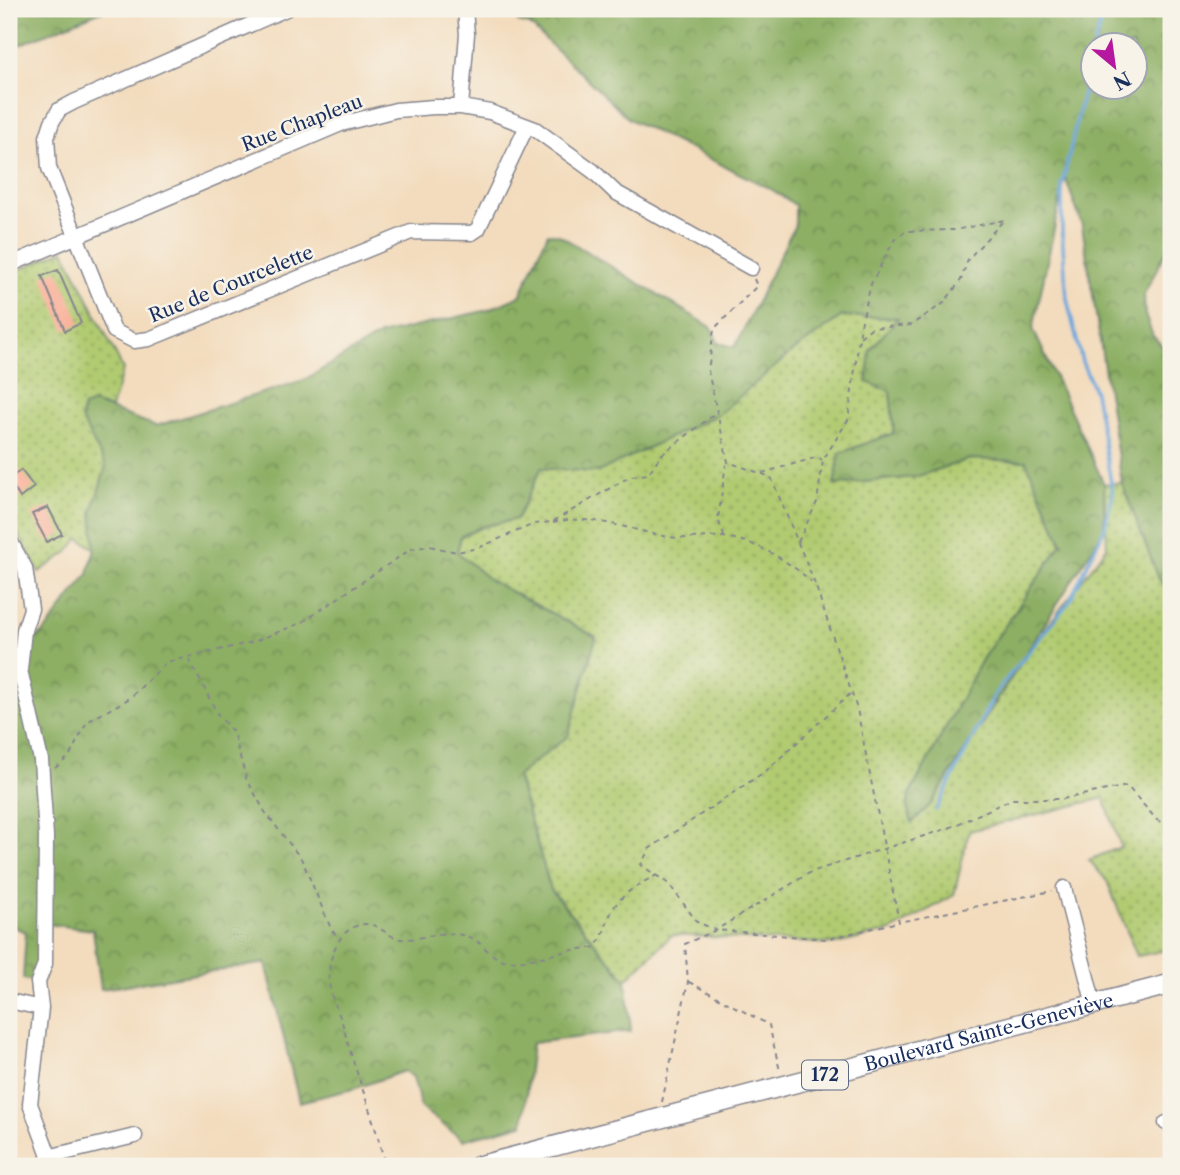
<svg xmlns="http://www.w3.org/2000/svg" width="1180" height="1175" viewBox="0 0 1180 1175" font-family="'Libre Caslon Text',serif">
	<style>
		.grass { fill: url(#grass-dots); stroke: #667d68; stroke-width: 2 }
		.forest { fill: url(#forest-crowns); stroke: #546f60; stroke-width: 2; fill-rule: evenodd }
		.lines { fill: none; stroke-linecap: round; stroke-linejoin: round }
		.stream { stroke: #6ba6db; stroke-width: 3.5 }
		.building { fill: #faa991 }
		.minor-casing { stroke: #87868e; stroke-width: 17 }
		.major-casing { stroke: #87868e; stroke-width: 22 }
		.path { stroke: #87868e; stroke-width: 2; stroke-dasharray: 5 5; stroke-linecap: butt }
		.minor { stroke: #fff; stroke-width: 14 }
		.major { stroke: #fff; stroke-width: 19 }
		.labels { text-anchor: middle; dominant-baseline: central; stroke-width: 5; stroke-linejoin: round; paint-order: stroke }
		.shield { fill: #f7f3e8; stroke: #5d6a87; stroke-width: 2 }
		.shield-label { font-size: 18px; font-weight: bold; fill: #1b2f5e }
		.street-label { font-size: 19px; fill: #1b2f5e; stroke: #f7f3e8 }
	</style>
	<defs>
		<pattern id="grass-dots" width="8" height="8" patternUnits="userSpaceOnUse" patternTransform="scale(1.75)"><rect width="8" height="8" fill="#b1cb71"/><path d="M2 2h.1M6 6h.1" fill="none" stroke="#8fa560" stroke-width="1.8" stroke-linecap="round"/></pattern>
		<pattern id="forest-crowns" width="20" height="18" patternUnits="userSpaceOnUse" patternTransform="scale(1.75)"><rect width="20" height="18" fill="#8caf63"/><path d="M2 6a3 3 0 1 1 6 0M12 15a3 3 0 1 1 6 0" fill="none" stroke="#728f55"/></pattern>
	</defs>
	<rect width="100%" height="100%" fill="#f7f3e8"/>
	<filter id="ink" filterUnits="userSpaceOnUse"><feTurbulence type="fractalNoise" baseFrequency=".0143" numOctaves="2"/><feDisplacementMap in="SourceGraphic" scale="14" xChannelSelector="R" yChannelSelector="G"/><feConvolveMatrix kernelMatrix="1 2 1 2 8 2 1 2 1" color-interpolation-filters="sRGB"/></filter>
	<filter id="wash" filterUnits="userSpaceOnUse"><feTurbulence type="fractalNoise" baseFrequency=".00686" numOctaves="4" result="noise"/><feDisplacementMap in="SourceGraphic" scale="28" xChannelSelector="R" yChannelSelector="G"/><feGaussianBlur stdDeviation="1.57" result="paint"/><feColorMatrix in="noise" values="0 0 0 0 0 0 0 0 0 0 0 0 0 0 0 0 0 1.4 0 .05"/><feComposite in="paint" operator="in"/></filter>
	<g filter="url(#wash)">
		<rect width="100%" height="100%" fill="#f3dcbd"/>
		<path class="grass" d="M64 250 123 369 111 409 93 403 106 466 404 1071 353 1089 328 1009 88 574 95 549 79 538 68 552 39 572 9 518V274Z
			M842 316 899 318 890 391 894 433 840 453 915 477 970 459 1027 461 1062 543 983 658 911 792 907 806 931 804 1028 652 1107 547 1104 484 1122 483 1159 579 1171 594V949L1137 956 1107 881 1089 860 1121 847 1104 798 969 831 954 895 891 931 836 944 672 935 626 980 551 890 517 776 568 736 596 637 491 581 457 552 461 536 485 526 517 519 540 468 598 472 792 352Z"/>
		<path class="forest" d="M9 9H106L9 49Z
			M517 9H1171V242L1144 294 1145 315 1153 336 1171 356V594L1159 579 1122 483 1082 225 1065 177 1033 329 1104 484V530L931 804 912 823 907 806 911 792 983 658 1062 543 1026 461 970 459 915 477 834 485 840 453 894 433 890 391 867 382 870 350 898 318 842 316 792 352 719 414 598 472 541 468 517 519 485 526 461 536 457 552 491 581 596 637 568 736 517 776 551 890 626 980 631 1031 532 1043 523 1124 463 1140 421 1108 413 1077 404 1071 353 1089 299 1102 266 963 101 989 93 930 40 923 38 982 23 979 26 932 9 925V659L45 631 88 574 95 549 92 512 106 466 81 419 83 407 93 403 156 426 304 380 380 335 488 310 520 296 548 233 559 235 711 327 718 343 735 347 795 225V205L771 189 629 119 530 25 518 22ZM1092 46H1134V88H1092Z"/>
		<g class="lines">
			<path class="stream" d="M1094 46 1104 9
				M936 810 996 692 1069 602 1104 530 1113 494 1095 392 1082 362 1067 299 1062 233V186L1092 53"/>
		</g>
		<g id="blocks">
			<path class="building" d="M58 270 81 323 65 331 42 276Z
				M21 470 34 487 20 498 9 479Z
				M48 507 62 534 47 542 32 514Z"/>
		</g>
	</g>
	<g filter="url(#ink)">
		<use href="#blocks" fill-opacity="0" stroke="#87868e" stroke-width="2"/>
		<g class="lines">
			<defs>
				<path id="minor" d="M286 9 74 102 59 110 52 122 47 137 49 168 114 331 134 341 149 339 411 232 472 233 478 229 527 126
					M461 107 467 34 465 9
					M9 265 341 124 396 110 434 107H461L490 112 535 129 593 171 615 192 751 268
					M9 539 25 568 31 609 24 630 20 670 41 760 46 836 45 964 38 982 41 1008 30 1104 53 1166
					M1064 888 1094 1005
					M9 1001 41 1008
					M1166 1123 1171 1122
					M48 1157 135 1136"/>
				<g id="major">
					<path id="s1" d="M479 1166 1171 984"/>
				</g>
			</defs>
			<use href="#minor" class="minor-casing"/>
			<use href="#major" class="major-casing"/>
			<path class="path" d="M754 279 757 286 714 329 708 371 728 462 771 477 815 584 857 709 899 922 1052 891
				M860 337 871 328 911 325 944 303 961 280 968 259 1003 221
				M762 473 818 457 822 460
				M553 522C594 514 629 530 669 537 686 540 705 536 722 537 756 540 788 561 812 582
				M724 536 718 519 726 464
				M798 542 817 502 823 460 848 420 861 325 871 284 894 240 906 231 955 230 1004 220
				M189 659 218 715 233 732 246 778 265 812 302 860 332 931 339 937
				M850 694 766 771 649 849 641 865 669 884 697 922 716 930 811 872 949 828 1012 799H1062L1127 786 1157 820 1171 828
				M55 768 69 757 87 722 130 698 167 662 253 642 301 623 411 549 429 546 457 552 478 548 534 524 552 522 631 476 648 474 661 455 716 413
				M689 982 769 1025 780 1071
				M662 1102 688 982 685 944 716 930 827 939 898 922
				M384 1161C374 1116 355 1073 344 1029 339 1010 327 994 329 973 330 952 342 924 367 924 379 924 389 938 401 939 423 941 441 927 469 937 482 941 490 958 504 960 533 964 563 948 593 948 607 934 604 925 613 909 621 894 642 882 657 875"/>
			<use href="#minor" class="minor"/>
			<use href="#major" class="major"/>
		</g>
	</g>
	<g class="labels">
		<rect class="shield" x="802" y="1060.5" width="46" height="29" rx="5"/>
		<g class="shield-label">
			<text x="825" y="1075">172</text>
		</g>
		<g class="street-label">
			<text transform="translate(302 123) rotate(-21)">Rue Chapleau</text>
			<text transform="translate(231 284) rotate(-22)">Rue de Courcelette</text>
			<text stroke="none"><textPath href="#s1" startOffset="527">Boulevard Sainte-Geneviève</textPath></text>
		</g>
	</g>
	<rect width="1180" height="1175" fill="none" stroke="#f7f3e8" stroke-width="35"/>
	<g transform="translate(1114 66) rotate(151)"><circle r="33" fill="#f7f3e8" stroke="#9fa5b1" stroke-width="2"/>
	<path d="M0-5L12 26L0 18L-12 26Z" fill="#b5179e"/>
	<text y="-10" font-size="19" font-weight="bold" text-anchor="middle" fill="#1b2f5e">N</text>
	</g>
</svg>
